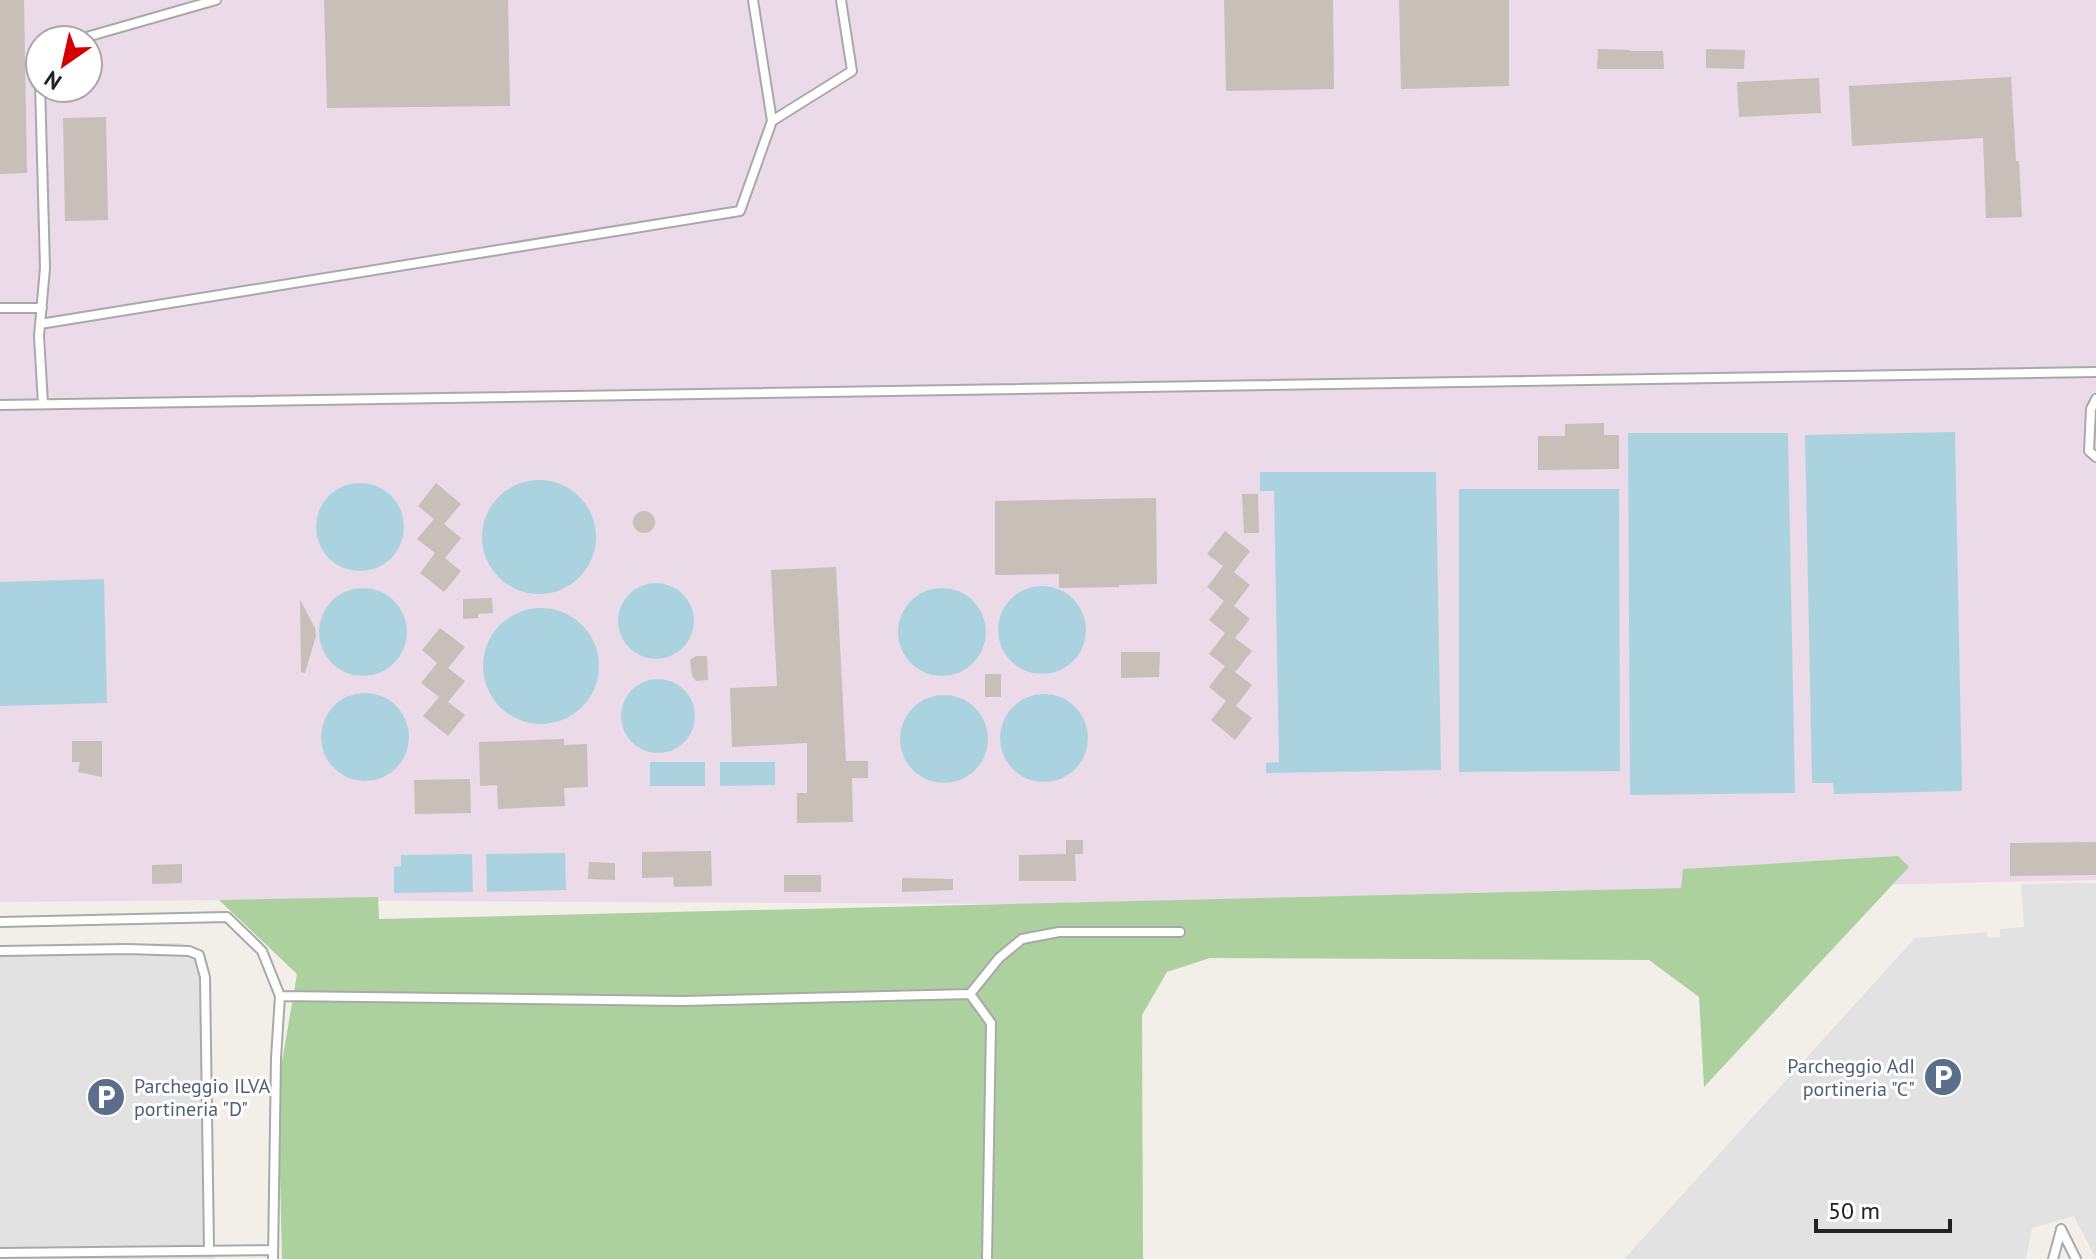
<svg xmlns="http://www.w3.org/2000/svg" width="2096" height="1259" viewBox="0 0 2096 1259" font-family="'PT Sans',sans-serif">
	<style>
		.industrial { fill: #ebdbe8; fill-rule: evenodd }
		.forest { fill: #add19e }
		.parking { fill: #e2e2e2 }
		.water { fill: #aad3df }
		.building { fill: #c7bfb8 }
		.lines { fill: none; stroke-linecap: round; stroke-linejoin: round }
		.lane-casing { stroke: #a9a9a9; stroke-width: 12 }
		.lane { stroke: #fff; stroke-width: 8 }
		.labels { text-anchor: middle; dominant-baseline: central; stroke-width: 6; stroke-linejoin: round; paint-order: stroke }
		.service-label { font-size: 20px; fill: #4e5e75; stroke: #fff; text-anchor: end }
	</style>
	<rect width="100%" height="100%" fill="#f2efe9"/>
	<path class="industrial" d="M0 0H2096V880L1003 904 243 900 0 902ZM40 40H88V88H40Z"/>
	<path class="forest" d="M1898 856 1909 867 1704 1087 1699 997 1649 960 1210 958 1167 972 1142 1015 1143 1259H282L278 1085 297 974 219 900 378 897 379 919 1681 888 1683 869Z"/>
	<path class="parking" d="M2096 883V1259L2074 1216 2032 1228 2026 1259H1624L1915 938 1987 932 1988 938 2000 937V929L2024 927 2021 884Z
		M180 943 201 951 210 973 215 1259H0V947Z"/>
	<path class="water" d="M1955 432 1962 791 1834 794 1833 783H1812L1805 435Z
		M1628 433H1788L1795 793 1630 795Z
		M1260 472H1436L1441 770 1266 773V763L1279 762 1274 491H1260Z
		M482 537a57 57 0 1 1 114 0a57 57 0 1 1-114 0Z
		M316 527a44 44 0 1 1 88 0a44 44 0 1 1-88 0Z
		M1459 489H1619L1620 771 1459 772Z
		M104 579 107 703 0 706V582Z
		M618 621a38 38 0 1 1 76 0a38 38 0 1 1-76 0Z
		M998 630a44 44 0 1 1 88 0a44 44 0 1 1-88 0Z
		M898 632a44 44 0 1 1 88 0a44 44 0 1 1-88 0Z
		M319 632a44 44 0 1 1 88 0a44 44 0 1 1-88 0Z
		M483 666a58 58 0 1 1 116 0a58 58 0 1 1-116 0Z
		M621 716a37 37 0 1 1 74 0a37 37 0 1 1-74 0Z
		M321 737a44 44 0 1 1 88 0a44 44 0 1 1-88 0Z
		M1000 738a44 44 0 1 1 88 0a44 44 0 1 1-88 0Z
		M900 739a44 44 0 1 1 88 0a44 44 0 1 1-88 0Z
		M650 762H705V786H650Z
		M720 762H775V785L720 786Z
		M565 853 566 890 487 892 486 854Z
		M472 854 473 892 394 893V867L401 866V855Z"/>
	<path class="building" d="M0 0H24L27 173 0 174Z
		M324 0H508L510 106 327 108Z
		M1224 0H1333L1334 89 1226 91Z
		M1399 0H1509V86L1401 89Z
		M1598 49 1630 50V51H1663L1664 69H1597Z
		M1706 49 1745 50 1744 69 1706 68Z
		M2011 77 2016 161H2019L2022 217 1986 218 1983 138 1852 146 1849 86Z
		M1819 78 1821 113 1739 117 1737 82Z
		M106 117 108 220 65 221 63 118Z
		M1604 423V435H1619V469L1538 470V436H1565V424Z
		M436 483 461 504 444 524 461 538 445 558 461 571 444 592 420 573 435 553 417 539 434 519 418 506Z
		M1242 494H1258L1259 533H1244Z
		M1156 498 1157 584 1119 585V587L1059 588V574L995 575V501Z
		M633 522a11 11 0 1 1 22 0a11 11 0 1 1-22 0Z
		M1225 531 1250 551 1234 572 1250 585 1234 606 1250 619 1235 638 1252 651 1235 672 1252 685 1236 706 1252 718 1235 740 1211 720 1226 701 1209 687 1225 666 1209 654 1225 633 1209 620 1224 601 1207 587 1223 566 1207 554Z
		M836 567 846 761H868V778H852L853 822 797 823V793H807V743L732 747 730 688 777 686 771 570Z
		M492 598 493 613 478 614V618L463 619V599Z
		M300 600 315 628 316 636 305 673 301 672Z
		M440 628 465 647 448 668 465 681 448 702 465 715 448 736 423 716 439 697 421 683 437 663 422 650Z
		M1121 652H1160L1159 677 1121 678Z
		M696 656H707L708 680 696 681 692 676 690 660Z
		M985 674H1001V697H985Z
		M564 739V745L587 744 588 787 564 788 565 806 498 809 497 785 480 786 479 742Z
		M72 741H102V777L78 772 80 762H72Z
		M470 779 471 813 415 814 414 780Z
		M1066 840H1083V854H1075L1076 881H1019V855L1066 854Z
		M2096 842V875L2010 876V843Z
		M711 851 712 886 674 887 673 877 642 878V852Z
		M589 862 615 863V880L588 879Z
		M182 864V883L152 884V865Z
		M784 875H821V892H784Z
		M902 878 953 879V890L902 892Z"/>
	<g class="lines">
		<defs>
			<path id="lane" d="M753 0 772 121 852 71 841 0
				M76 40 216 0
				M40 84 45 268 39 336 43 404
				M0 308H42
				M40 324 740 211 772 121
				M2096 399 2091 409 2089 451 2096 457
				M0 405 2096 372
				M0 922 227 917 262 951 280 996 276 1058 273 1259
				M0 951 127 949 189 951 199 955 205 977 209 1249
				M970 994 999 958 1022 939 1059 932H1180
				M280 996 683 1001 970 994 991 1023 987 1259
				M2061 1229 2076 1259
				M0 1253 273 1250
				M2053 1259 2061 1230"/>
		</defs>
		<use href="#lane" class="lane-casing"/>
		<use href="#lane" class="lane"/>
	</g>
	<defs>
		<symbol id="parking-disc" viewBox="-11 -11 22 22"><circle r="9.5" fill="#5c6f8a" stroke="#fff"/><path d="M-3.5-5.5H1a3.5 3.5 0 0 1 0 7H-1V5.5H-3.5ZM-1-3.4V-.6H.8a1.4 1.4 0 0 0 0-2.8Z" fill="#fff"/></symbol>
	</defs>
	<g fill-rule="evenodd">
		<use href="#parking-disc" x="1921" y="1055" width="44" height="44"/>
		<use href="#parking-disc" x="84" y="1075" width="44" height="44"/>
	</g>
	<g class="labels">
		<g class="service-label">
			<text x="1915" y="1066">Parcheggio AdI<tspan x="1915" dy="23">portineria "C"</tspan></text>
			<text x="134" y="1086" text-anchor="start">Parcheggio ILVA<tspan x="134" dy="23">portineria "D"</tspan></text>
		</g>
	</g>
	<g transform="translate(64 64) rotate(214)"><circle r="38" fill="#ffffff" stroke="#a7a7a7" stroke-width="2"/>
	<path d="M0-6L14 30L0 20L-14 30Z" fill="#d40000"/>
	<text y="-12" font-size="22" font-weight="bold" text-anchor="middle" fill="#222222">N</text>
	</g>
	<path d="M1816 1219v12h134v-12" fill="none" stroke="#222222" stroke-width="4"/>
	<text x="1828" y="1219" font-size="24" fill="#222222" stroke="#ffffff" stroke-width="6" paint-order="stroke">50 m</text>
</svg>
